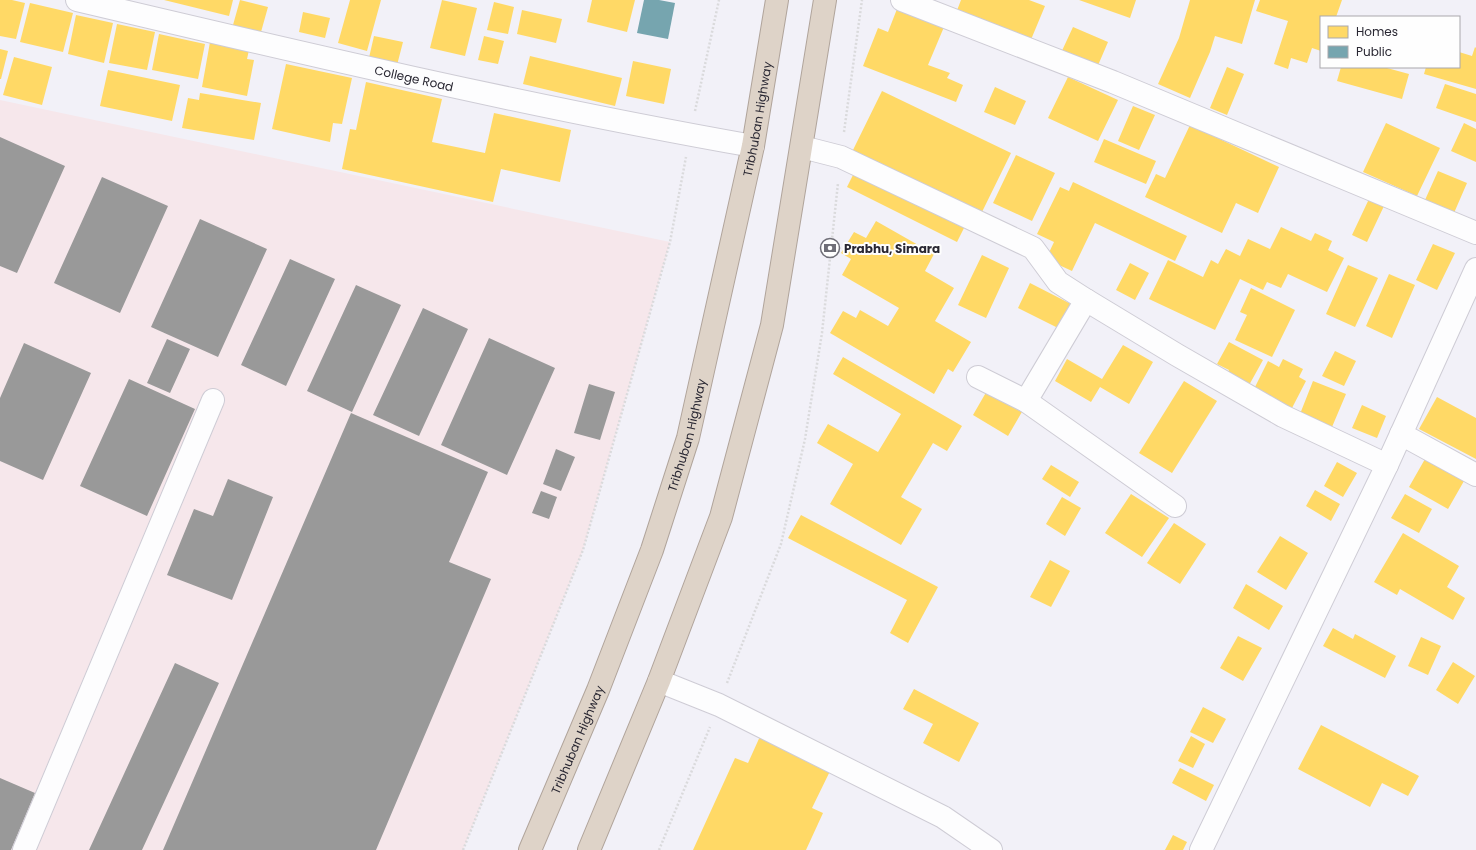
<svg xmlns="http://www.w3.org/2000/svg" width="1476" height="850" viewBox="0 0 1476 850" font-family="Poppins,sans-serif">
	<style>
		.industrial { fill: #f6e7eb }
		.homes { fill: #ffd966 }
		.public { fill: #76a5af }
		.industry { fill: #999 }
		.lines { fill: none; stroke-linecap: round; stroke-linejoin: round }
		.minor-casing { stroke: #ceccd5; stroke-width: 24 }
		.highway-casing { stroke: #b0a49b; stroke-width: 24 }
		.path { stroke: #dadadc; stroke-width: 2.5; stroke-dasharray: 2 2; stroke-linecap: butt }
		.minor { stroke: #fdfdfe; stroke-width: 22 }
		.highway { stroke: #ded3c8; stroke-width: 22 }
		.labels { text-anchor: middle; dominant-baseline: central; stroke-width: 4; stroke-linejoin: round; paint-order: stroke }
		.street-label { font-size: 12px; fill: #292732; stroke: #fefefe }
		.poi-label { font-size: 12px; font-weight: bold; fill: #292732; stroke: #fefefe; text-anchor: start }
	</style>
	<rect width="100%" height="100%" fill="#f2f1f8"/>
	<path class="industrial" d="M0 100 670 242 583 550 463 850H0Z"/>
	<path class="homes" d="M0 0H12L25 3 16 39 0 36Z
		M164 0H233L229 16Z
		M240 0 268 7 261 32 233 25Z
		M350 0H381L367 51 338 43Z
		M442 0 477 8 465 56 430 48Z
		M592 0H635L627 32 587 22Z
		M961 0H1029L1045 6 1030 42 956 13Z
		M1079 0H1136L1130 18Z
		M1190 0H1255L1242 44 1215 36 1210 52 1190 98 1158 84 1179 38Z
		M1260 0H1342L1336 17H1321V51L1312 48 1307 63 1291 58 1288 69 1274 64 1288 21 1256 11Z
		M494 2 514 7 508 34 487 30Z
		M30 3 73 13 63 52 20 42Z
		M897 9 944 27 928 65 950 73 947 78 963 85 956 102 863 66 878 28 888 32Z
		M522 10 562 19 556 43 517 34Z
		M303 12 330 18 325 38 299 32Z
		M76 15 113 23 104 63 68 54Z
		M117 24 155 32 147 70 109 63Z
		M1073 27 1108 42 1096 70 1060 55Z
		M159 34 205 44 198 79 152 70Z
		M374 36 403 42 396 69 368 62Z
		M484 36 504 41 498 64 478 60Z
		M210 42 249 50 247 59 254 60 247 96 202 87Z
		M1475 47 1476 48V89L1424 74 1426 67H1459V52L1472 56Z
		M0 49 8 51 1 79H0Z
		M530 56 622 78 615 106 523 84Z
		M14 57 52 67 42 105 3 95Z
		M633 61 671 69 664 104 626 96Z
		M286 64 352 78 342 124 333 123 330 142 272 129Z
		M1227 67 1244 74 1227 115 1210 108Z
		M1341 67H1388L1387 68 1409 74 1402 99 1337 81Z
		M108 70 180 85 172 121 100 106Z
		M1068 77 1118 100 1098 141 1048 118Z
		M366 82 442 99 432 142 485 153 494 113 571 130 560 182 501 169 493 202 342 169 350 129 356 130Z
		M1445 84 1476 94V122L1436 108Z
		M995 87 1026 101 1015 125 984 112Z
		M882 91 1011 153 981 214 852 152Z
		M200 93 261 103 254 140 182 128 188 98 199 100Z
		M1133 106 1155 115 1139 150 1118 141Z
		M1386 123 1440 148 1417 196 1363 172Z
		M1464 123 1476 129V162L1451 151Z
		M1190 125 1279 167 1258 213 1236 203 1222 233 1145 197 1156 174 1165 178Z
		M1104 139 1156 161 1146 184 1094 162Z
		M1016 155 1055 173 1032 221 993 203Z
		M856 169 966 224 957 242 847 187Z
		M1438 171 1467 183 1454 213 1425 200Z
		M1073 182 1187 236 1175 261 1095 223 1072 271 1046 259 1054 242 1037 234 1060 187 1069 191Z
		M1369 199 1384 206 1367 242 1352 235Z
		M876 221 934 254 925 271 954 288 935 321 971 342 953 372 948 369 934 394 830 333 843 311 856 318 860 310 888 326 899 308 842 275 851 259 841 253 854 232 866 238Z
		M1281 227 1311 241 1315 233 1332 241 1328 250 1344 258 1327 292 1288 274 1281 288 1267 282 1263 290 1240 279 1215 330 1149 299 1168 260 1203 277 1211 260 1218 264 1226 249 1240 256 1248 239 1270 249Z
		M1433 244 1455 253 1437 290 1416 280Z
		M982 255 1009 268 986 318 958 305Z
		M1130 263 1149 273 1135 300 1116 290Z
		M1348 265 1378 278 1355 327 1326 314Z
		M1389 274 1415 285 1392 338 1366 326Z
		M1030 283 1071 304 1058 328 1018 308Z
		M1251 288 1295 310 1272 357 1235 340 1247 315 1240 312Z
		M1229 342 1263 360 1248 387 1226 376 1229 370 1217 364Z
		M1123 345 1153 362 1129 404 1100 387 1091 402 1055 381 1067 359 1102 379Z
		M1335 351 1356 361 1344 386 1322 376Z
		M843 357 962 426 947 451 933 443 901 497 922 509 901 545 830 504 853 464 817 443 828 424 878 452 901 414 833 374Z
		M1283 359 1303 369 1299 377 1306 381 1292 408 1254 389 1268 361 1279 367Z
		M1184 381 1217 401 1172 473 1139 453Z
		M1313 381 1346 394 1332 427 1300 414Z
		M988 389 1023 410 1008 436 973 415Z
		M1437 397 1476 418V459L1419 429Z
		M1362 405 1386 416 1377 438 1352 428Z
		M1429 452 1468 474 1448 509 1409 487Z
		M1337 462 1357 473 1343 497 1324 486Z
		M1051 465 1079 482 1070 497 1042 479Z
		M1315 490 1340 504 1331 521 1306 506Z
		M1131 494 1169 518 1142 557 1105 533Z
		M1405 494 1432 509 1419 533 1391 518Z
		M1062 497 1081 508 1065 536 1046 524Z
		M801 515 938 587 908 643 890 633 907 600 788 538Z
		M1174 523 1206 544 1180 584 1147 563Z
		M1403 533 1459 566 1447 587 1465 598 1453 620 1400 589 1397 595 1374 582Z
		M1280 536 1308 553 1286 590 1257 572Z
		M1050 560 1070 571 1051 607 1030 597Z
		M1246 584 1283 606 1269 630 1233 608Z
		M1333 628 1353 639 1355 634 1396 656 1385 678 1323 646Z
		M1238 636 1262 648 1243 681 1220 668Z
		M1421 637 1441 646 1428 675 1408 666Z
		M1453 662 1475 676 1458 704 1436 690Z
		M914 689 979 723 959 762 923 743 933 724 903 709Z
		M1203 707 1226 719 1213 743 1190 732Z
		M1321 725 1419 776 1408 796 1382 783 1370 807 1298 769Z
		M762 732 833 765 812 808 823 813 806 850H693L735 758 748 763Z
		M1191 736 1205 744 1193 768 1178 761Z
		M1180 768 1214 785 1206 801 1172 783Z
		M1173 835 1187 842 1183 850H1165Z"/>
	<path class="public" d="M644 0H659L675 3 668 39 637 33Z"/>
	<path class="industry" d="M0 137 65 166 17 273 0 266Z
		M102 177 168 206 120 313 54 283Z
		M200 219 267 249 218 357 151 327Z
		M290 259 335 279 286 386 241 365Z
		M356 285 401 305 352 412 307 391Z
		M423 308 468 329 419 436 373 415Z
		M489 338 555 368 507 475 441 445Z
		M167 339 190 349 170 393 147 383Z
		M24 343 91 373 43 480 0 461V398Z
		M129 379 195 409 147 516 80 486Z
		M589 384 615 392 600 440 574 433Z
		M351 413 488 472 449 562 491 579 376 850H163Z
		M556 449 575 457 561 491 543 484Z
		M228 479 273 497 232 600 167 575 194 509 213 516Z
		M541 491 557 497 549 519 532 513Z
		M175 663 219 683 142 850H89Z
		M0 778 35 793 11 850H0Z"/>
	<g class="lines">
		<defs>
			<g id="minor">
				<path id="s1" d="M77 0C301 53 526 106 753 146"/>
				<path d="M902 0 1113 82 1476 233"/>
				<path d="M802 147 841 157 1033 248 1058 282 1086 300 1177 355 1283 416 1387 465"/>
				<path d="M1086 300 1026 401 1175 506"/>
				<path d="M978 377 1026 401"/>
				<path d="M1401 434 1476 475"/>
				<path d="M659 681 719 705 943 817 991 850"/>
				<path d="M24 850 213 400"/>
				<path d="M1201 850 1387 465 1476 269"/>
			</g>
			<g id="highway">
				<path id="s2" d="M530 850 598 690 652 550 688 438 753 146 777 0"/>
				<path d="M589 850 659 681 721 517 772 325 825 0"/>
			</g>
		</defs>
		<use href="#minor" class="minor-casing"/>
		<use href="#highway" class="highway-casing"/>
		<path class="path" d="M695 111 719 0
			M844 132 862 0
			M727 683 781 544 805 439 822 333 838 183
			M463 850 583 550 670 242 686 157
			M659 850 710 727"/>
		<use href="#minor" class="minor"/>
		<use href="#highway" class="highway"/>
	</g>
	<defs>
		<symbol id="bank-ring" viewBox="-11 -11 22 22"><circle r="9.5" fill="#fefefe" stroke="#6f6e77" stroke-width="1.5"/><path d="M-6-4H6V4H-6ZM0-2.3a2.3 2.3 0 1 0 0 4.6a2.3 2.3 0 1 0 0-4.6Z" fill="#6f6e77"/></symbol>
	</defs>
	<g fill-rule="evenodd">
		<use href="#bank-ring" x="819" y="237" width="22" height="22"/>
	</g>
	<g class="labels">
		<g class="street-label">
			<text stroke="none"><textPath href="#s1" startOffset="346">College Road</textPath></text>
			<text stroke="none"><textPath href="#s2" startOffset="768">Tribhuban Highway</textPath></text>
			<text stroke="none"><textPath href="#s2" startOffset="444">Tribhuban Highway</textPath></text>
			<text stroke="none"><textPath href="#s2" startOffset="120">Tribhuban Highway</textPath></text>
		</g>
		<g class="poi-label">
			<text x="844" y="248">Prabhu, Simara</text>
		</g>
	</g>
	<rect x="1320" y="16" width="140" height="52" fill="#fefefe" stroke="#a9a8ac"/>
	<rect x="1328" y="26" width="20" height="12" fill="#ffd966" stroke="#a9a8ac"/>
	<text x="1356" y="36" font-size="12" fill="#292732">Homes</text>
	<rect x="1328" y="46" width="20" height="12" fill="#76a5af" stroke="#a9a8ac"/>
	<text x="1356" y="56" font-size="12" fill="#292732">Public</text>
</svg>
